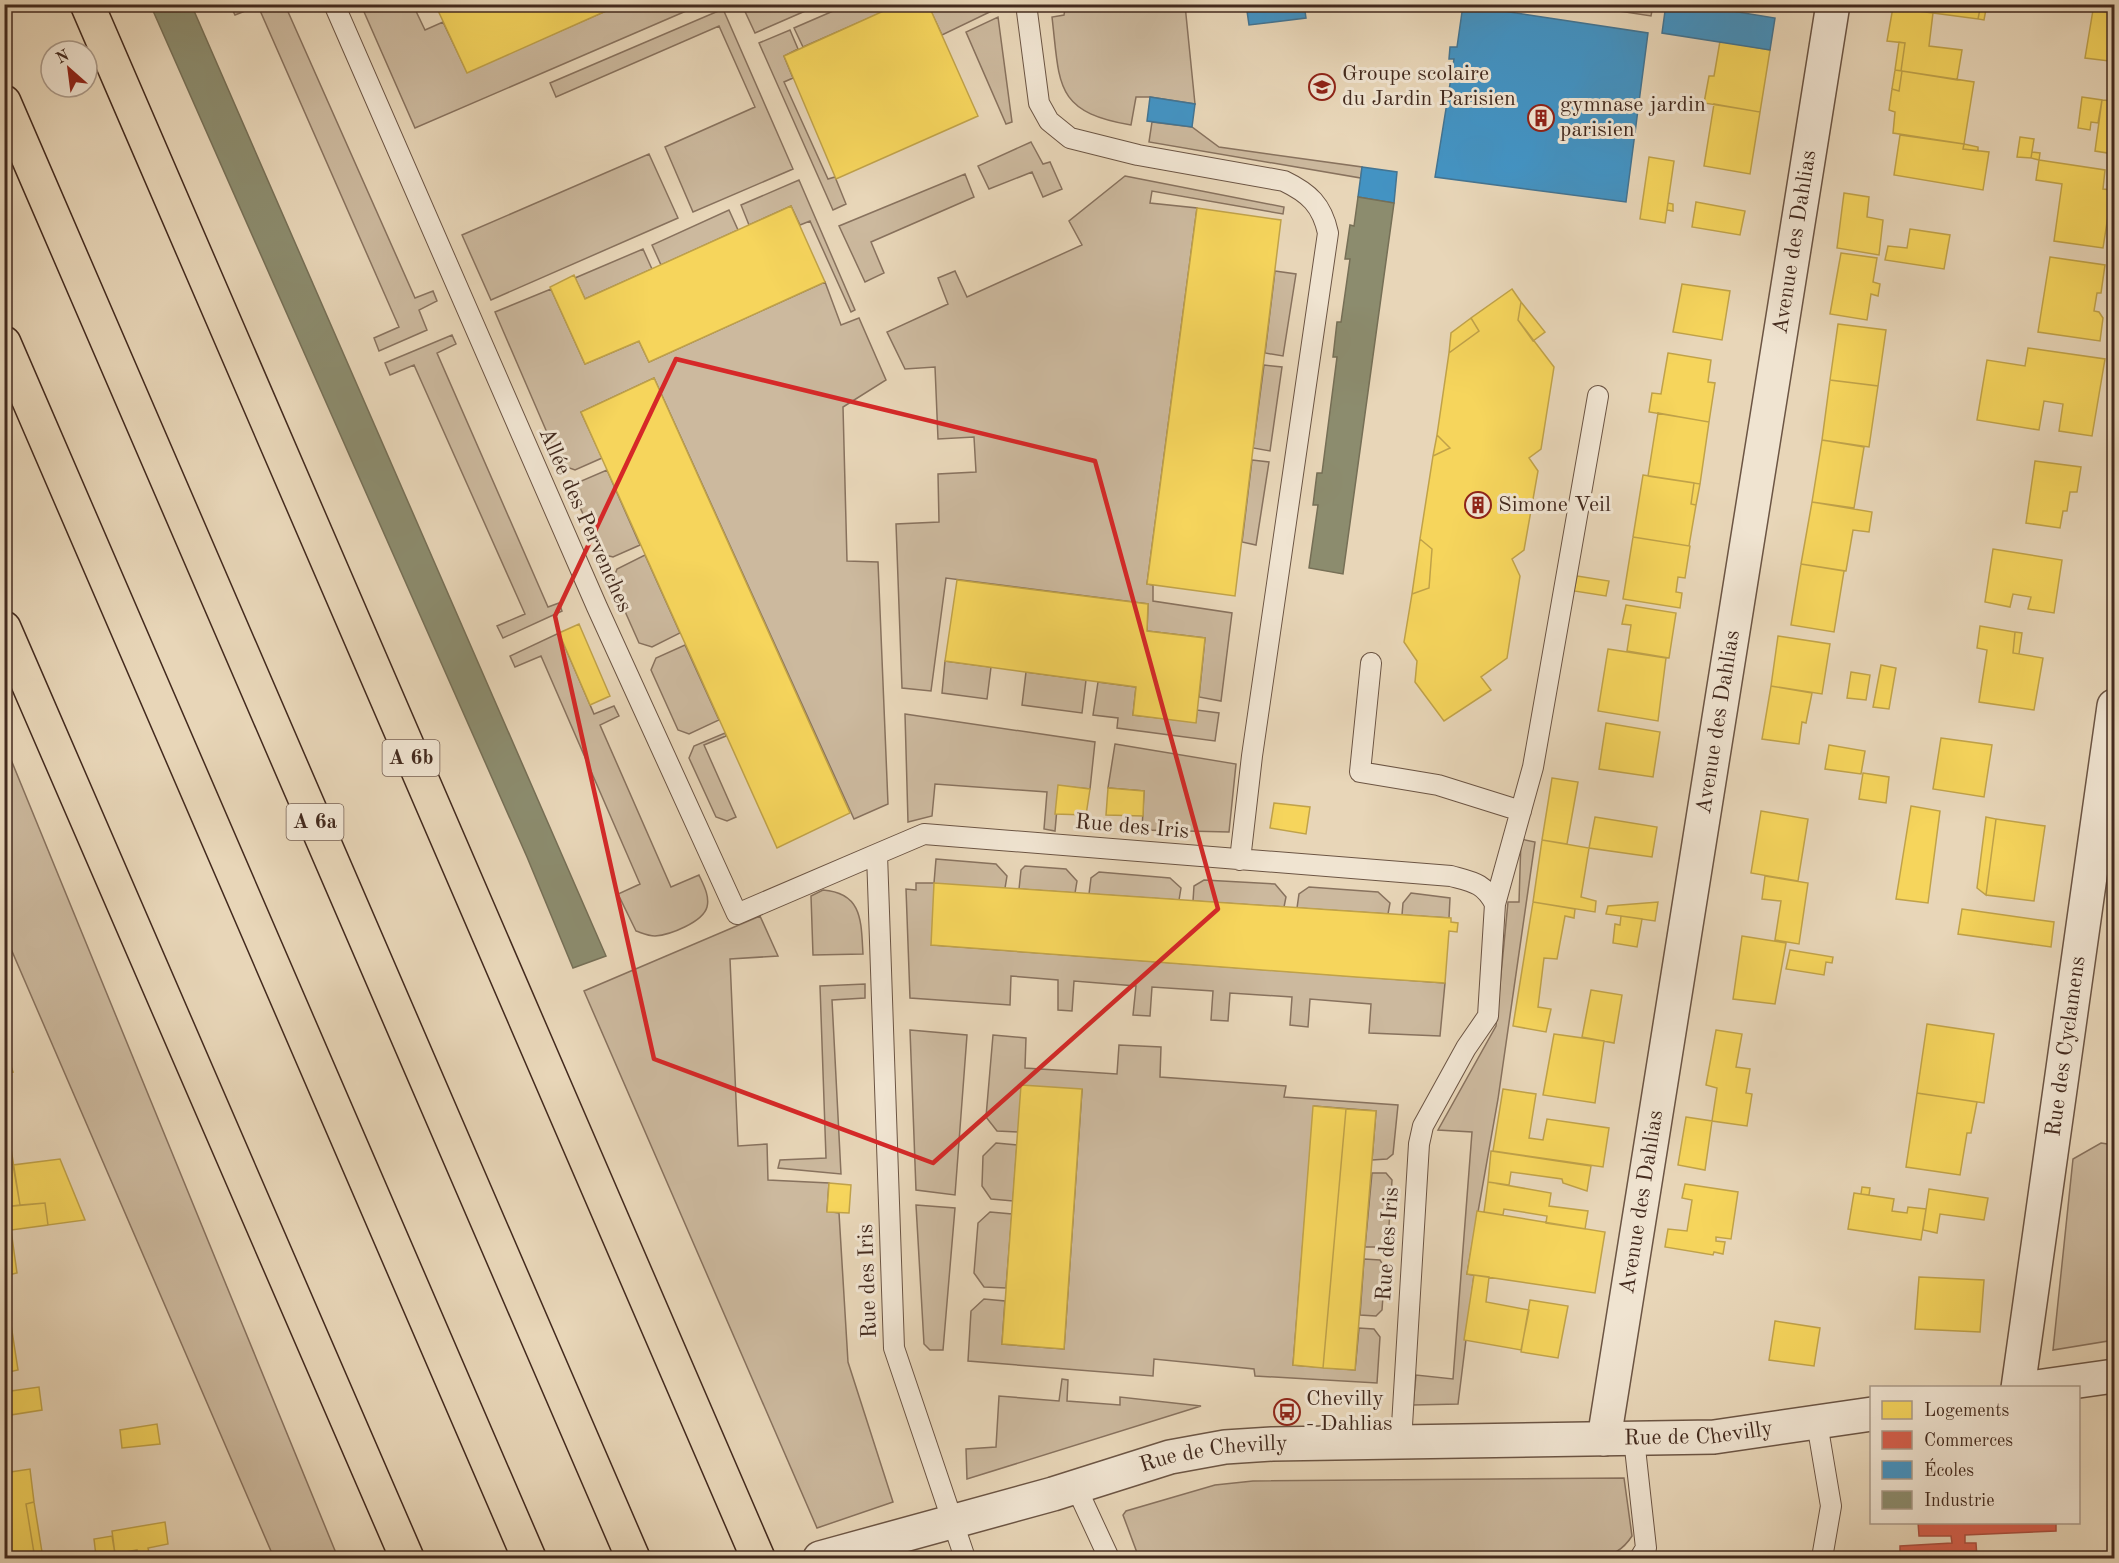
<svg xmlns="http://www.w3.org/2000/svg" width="2119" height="1563" viewBox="0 0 2119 1563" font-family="'Old Standard TT',serif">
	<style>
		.green { fill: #ccb99e; stroke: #88725e; stroke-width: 1.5 }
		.homes { fill: #f6d55c; stroke: #c0a249; stroke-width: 1.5 }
		.shops { fill: #d6604d; stroke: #aa503f; stroke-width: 1.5 }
		.schools { fill: #4393c3; stroke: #437492; stroke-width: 1.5 }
		.industry { fill: #8c8c6e; stroke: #766f56; stroke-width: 1.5 }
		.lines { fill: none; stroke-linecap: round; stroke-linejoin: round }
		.service-casing { stroke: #6c5544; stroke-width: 22 }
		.minor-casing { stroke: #6c5544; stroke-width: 36 }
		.motorway-casing { stroke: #432a1e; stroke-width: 36 }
		.service { stroke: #f0e4d1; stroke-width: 20 }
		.minor { stroke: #f0e4d1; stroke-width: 33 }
		.motorway { stroke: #e8d6b8; stroke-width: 33 }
		.marked { fill: none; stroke: #d62828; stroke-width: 4.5; stroke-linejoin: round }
		.labels { text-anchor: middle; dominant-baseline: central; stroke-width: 6; stroke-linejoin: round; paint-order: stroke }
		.shield { fill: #f0e4d1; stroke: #776254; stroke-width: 1.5 }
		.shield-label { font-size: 21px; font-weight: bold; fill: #432a1e }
		.poi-label { font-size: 22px; fill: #432a1e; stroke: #f0e4d1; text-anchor: start }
		.street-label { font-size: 22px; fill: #432a1e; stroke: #f0e4d1 }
	</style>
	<rect width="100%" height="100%" fill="#e8d6b8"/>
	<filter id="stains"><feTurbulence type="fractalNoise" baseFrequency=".00333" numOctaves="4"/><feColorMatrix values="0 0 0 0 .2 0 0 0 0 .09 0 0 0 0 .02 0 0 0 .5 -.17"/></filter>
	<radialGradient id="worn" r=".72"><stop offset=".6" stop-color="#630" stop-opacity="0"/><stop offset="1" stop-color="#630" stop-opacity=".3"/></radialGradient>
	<path class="green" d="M998 4V8L942 35 928 5Z
		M236 5H285L415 298 433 291 437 301 419 310 427 330 379 351 374 338 399 327 258 6 235 15 231 7Z
		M361 5H413L425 30 443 22 467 72 606 11 603 5H700L415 128Z
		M742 5H819L755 33Z
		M847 5H899L803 47 794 28Z
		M1082 5H1185L1195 104 1150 97H1136L1131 125C1054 112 1060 85 1052 17L1064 15 1065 9 1082 7Z
		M1580 5H1653L1651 16Z
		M723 9 793 169 693 212 665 147 755 107 719 26 556 97 550 83Z
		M998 17 1012 122 1006 124 966 32Z
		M790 30 798 49 784 56 793 78 784 82 828 179 835 177 846 204 833 210 759 43Z
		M1152 122 1192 127 1219 147 1362 167 1361 178 1149 142Z
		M1031 142 1043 164 1050 162 1062 189 1043 197 1032 172 989 189 978 166Z
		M649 154 678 218 491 300 462 235Z
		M965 174 974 197 871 242 884 273 865 282 839 226Z
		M1125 176 1284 207 1283 214 1152 191 1150 203 1197 208 1147 584 1153 585V601L1232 613 1221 701 1199 697 1205 638 1147 631 1148 604 946 578 931 691 902 688 896 524 939 522 938 474 976 472 974 437 938 439 935 367 905 369 887 332 948 304 938 278 955 271 967 297 1082 245 1069 221Z
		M799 180 855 310 851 312 810 221 800 225 791 206 749 225 741 205Z
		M729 210 738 230 661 265 652 245Z
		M643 249 652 269 585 299 575 278Z
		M1275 271 1296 274 1283 356 1265 353Z
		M825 282 841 325 859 318 886 380 843 407 847 561 878 562 888 804 854 819 654 378 581 412 602 458 575 470 561 465 495 312 551 289 585 364 639 341 649 362Z
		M452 335 456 344 437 353 548 607 559 603 562 611 503 638 497 626 525 614 414 365 390 375 385 363Z
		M1264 365 1282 367 1270 451 1253 448Z
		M1252 460 1269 462 1256 545 1242 542Z
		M607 470 640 545 613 557 601 554 574 494 579 482Z
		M645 555 680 633 652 647 639 643 612 582 617 569Z
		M559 633 594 714 614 706 619 716 600 725 671 887 699 875C703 884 710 896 707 907 703 922 670 935 655 936 648 936 642 933 636 931L618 894 640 884 541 656 515 667 510 656Z
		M685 645 719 720 689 734 678 730 651 670 656 658Z
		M945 661 991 667 987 699 942 693Z
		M1026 672 1086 680 1082 713 1022 705Z
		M1098 682 1136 687 1133 715 1196 722 1197 710 1219 713 1215 741 1117 728 1118 718 1093 715Z
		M905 714 1095 742 1090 789 1059 786 1055 831 1044 829 1047 792 935 784 932 816 908 822Z
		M725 733 726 736 704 745 736 817 727 821 716 817 689 758 694 746Z
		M1115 744 1236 764 1229 832 1142 830 1144 791 1108 788Z
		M5 745 338 1558H274L5 935Z
		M1521 839 1535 842 1498 1099 1467 1274 1474 1275 1458 1404 1413 1405 1416 1375 1453 1379 1472 1132 1438 1130 1496 1026 1508 902H1519Z
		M936 859 996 864 1007 876 1005 888 932 945 1445 983 1440 1036 1369 1033 1371 1004 1310 999 1308 1027 1290 1025 1292 997 1230 993 1228 1021 1211 1020 1213 991 1152 987 1150 1016 1133 1015 1136 986 1074 981 1072 1011 1058 1010V980L1011 976 1010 1005 910 998 906 889 916 890V883H934Z
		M1025 866 1066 869 1077 881 1075 893 1019 889 1021 870Z
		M1099 872 1170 878 1181 888 1179 900 1089 894 1091 878Z
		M1204 880 1275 884 1286 897 1284 907 1193 901 1194 886Z
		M1309 887 1378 892 1390 903 1388 914 1297 908 1299 894Z
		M823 890C863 893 861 922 863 954L813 955 811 896Z
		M1411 893 1450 898 1449 918 1402 915 1403 903Z
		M760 916 778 956 730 959 738 1146 767 1144 768 1180 829 1183 827 1211 839 1213 848 1362 893 1502 817 1528 584 991Z
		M865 984V998L832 1000 841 1174 778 1168 780 1160 826 1158 820 986Z
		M910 1030 967 1035 955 1195 916 1190Z
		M993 1035 1026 1038 1025 1068 1117 1074 1119 1045 1161 1047 1160 1077 1286 1086 1284 1097 1398 1105 1393 1154 1387 1159 1372 1160 1376 1111 1314 1106 1293 1365 1355 1370 1359 1328 1374 1329 1380 1337 1377 1383 1255 1376 1254 1369 1154 1359 1153 1376 968 1361 971 1311 984 1299 1005 1301 1002 1344 1064 1349 1082 1090 1018 1132 997 1131 986 1117Z
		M996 1143 1017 1145 1013 1201 991 1199 982 1186 983 1156Z
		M2101 1143 2114 1145V1340L2053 1350 2073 1159Z
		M1372 1173H1386L1392 1180 1388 1241 1380 1247H1365Z
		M916 1205 955 1208 943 1350H930L924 1344Z
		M990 1212 1012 1214 1006 1288 984 1287 974 1273 978 1223Z
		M1364 1259 1380 1260 1385 1268 1382 1310 1376 1316 1360 1315Z
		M1062 1379 1068 1380 1067 1401 1120 1405V1397L1201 1406 967 1479 966 1449 996 1447 999 1396 1059 1401Z
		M1624 1478 1632 1536C1623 1550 1612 1556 1596 1558H1400L1398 1552 1340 1558H1139L1123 1515 1126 1511 1215 1485 1253 1481Z"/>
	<path class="homes" d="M435 4H603L606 11 467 73Z
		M899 4H928L978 116 836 179 784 56Z
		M1904 4H1981L1978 19 1903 9Z
		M1981 4H1987L1984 20 1978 19Z
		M2111 4H2114V13H2109Z
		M1893 7 1933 13 1929 46 1962 50 1957 80 1901 71 1905 43 1887 41Z
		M2093 10 2114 13 2109 61 2085 58Z
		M2114 22V62L2109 61Z
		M1720 41 1770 50 1760 112 1704 103 1709 76H1714Z
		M1899 42 1905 43 1901 71 1895 70Z
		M1895 70 1902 71 1899 91 1892 89Z
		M1902 71 1974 82 1964 144 1893 133 1895 112 1889 110 1892 89 1899 91Z
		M2082 97 2102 100 2098 123 2091 122 2090 130 2078 128Z
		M2102 100 2114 101V154L2095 151Z
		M1714 104 1760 112 1750 174 1704 166Z
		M1900 135 1964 144 1963 149 1989 152 1983 190 1894 175Z
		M2020 137 2034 139 2031 158 2017 157Z
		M1964 144 1978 147V151L1963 149Z
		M2032 152 2040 153 2039 160 2031 158Z
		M1649 157 1674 161 1665 223 1640 219Z
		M2039 160 2105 170 2103 189 2112 190 2103 248 2054 241 2062 184 2036 180Z
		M1844 193 1869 197 1867 217 1883 220 1879 255 1837 248Z
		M1696 202 1745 211 1740 235 1692 227Z
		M1668 203 1673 204V211L1667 210Z
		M791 206 825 282 649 362 639 341 585 364 550 287 574 275 585 299Z
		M1197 208 1281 220 1235 596 1147 584Z
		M1910 229 1950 235 1944 269 1885 260 1888 246 1907 248Z
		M1841 253 1877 258 1873 282 1880 284 1878 296 1871 294 1867 320 1830 314Z
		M2050 257 2105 265 2101 293H2097L2094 311 2099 312 2103 318 2100 341 2038 332Z
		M1682 284 1730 291 1722 340 1673 332Z
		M1512 289 1521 302 1518 320 1554 367 1541 449 1529 458 1538 471 1524 550 1512 559 1520 576 1507 658 1481 677 1491 690 1444 721 1415 682 1417 661 1404 642 1412 594 1429 588 1432 549 1420 539 1433 456 1450 448 1437 435 1449 353 1479 331 1471 318Z
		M1521 302 1545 332 1533 341 1518 320Z
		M1471 318 1479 331 1449 353 1451 333Z
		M1838 324 1886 330 1878 386 1830 380Z
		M2028 348 2105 359 2092 436 2059 431 2063 404 2044 401 2039 430 1977 420 1987 360 2025 366Z
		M1668 353 1711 360 1708 382 1715 383 1709 422 1649 412 1652 393 1661 394Z
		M654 378 850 813 777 848 581 412Z
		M1830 380 1878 386 1869 447 1822 440Z
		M1658 413 1709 422 1700 484 1648 476Z
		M1437 435 1450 448 1433 456Z
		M1822 440 1864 447 1854 508 1812 502Z
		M2035 461 2081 467 2077 492H2070L2067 511H2063L2060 528 2026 523Z
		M1643 475 1694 483 1691 504 1696 505 1689 546 1633 537Z
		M1694 483 1700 484 1696 505 1691 504Z
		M1812 502 1872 512 1869 532 1853 530 1846 571 1801 564Z
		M1633 537 1690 546 1685 578 1678 577 1676 592 1682 593 1680 608 1623 599Z
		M1420 539 1432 549 1429 588 1412 594Z
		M1993 549 2062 560 2054 613 2028 609 2031 597 2013 594 2010 607 1985 602Z
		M1801 564 1844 571 1834 632 1791 625Z
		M1577 576 1609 581 1606 596 1574 591Z
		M957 580 1148 604 1147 631 1205 638 1196 723 1133 715 1136 687 945 661Z
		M1626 605 1676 613 1669 658 1627 651 1631 625 1622 624Z
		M579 624 610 696 590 705 559 633Z
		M1980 626 2015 632 2013 653 2043 658 2034 710 1979 702 1987 650 1977 648Z
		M2015 632 2022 633 2019 654 2013 653Z
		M1778 636 1830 644 1822 694 1771 686Z
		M1608 649 1666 658 1658 721 1598 711Z
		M1881 665 1896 668 1889 709 1873 707Z
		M1851 672 1870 675 1866 700 1847 698Z
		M1771 686 1812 693 1806 723 1802 722 1799 744 1762 739Z
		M1606 723 1660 732 1653 777 1599 769Z
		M1941 738 1992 745 1984 797 1933 789Z
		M1829 745 1865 751 1861 774 1825 769Z
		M1863 773 1889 777 1886 803 1859 799Z
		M1552 778 1578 782 1567 844 1542 840Z
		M1058 785 1090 789 1086 815 1055 814Z
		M1108 788 1144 791 1143 816 1106 815Z
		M1274 803 1310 807 1306 834 1270 828Z
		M1911 806 1940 811 1928 903 1896 899Z
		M1761 811 1808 819 1798 881 1751 873Z
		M1595 817 1657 827 1652 857 1589 848Z
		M1986 817 1996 819 1986 895 1977 888Z
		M1996 819 2045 826 2034 901 1986 895Z
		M1542 840 1589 848 1581 897 1596 901 1595 912 1533 902Z
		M1765 876 1808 883 1799 944 1775 940 1781 901 1762 899Z
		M934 883 1451 918V922L1458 923 1457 932 1449 931 1445 983 1356 977 931 945Z
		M1533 902 1575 909 1574 918 1565 916 1557 959 1544 958 1538 1007 1551 1009 1546 1032 1513 1026Z
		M1658 902 1655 921 1606 914 1608 906Z
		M1962 909 2054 922 2051 947 1958 934Z
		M1621 916 1642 919 1637 947 1613 943 1615 924 1620 925Z
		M1742 936 1786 943 1775 1004 1733 999Z
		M1790 950 1833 957 1832 963 1826 962 1824 975 1786 969Z
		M1591 990 1622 995 1614 1043 1582 1037Z
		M1927 1024 1994 1034 1984 1103 1917 1093Z
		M1716 1030 1742 1034 1736 1067 1750 1069 1746 1093 1752 1094 1747 1126 1712 1121 1717 1088 1706 1085Z
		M1554 1034 1604 1041 1595 1103 1543 1095Z
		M8 1057 13 1072 4 1073V1058Z
		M1021 1085 1082 1089 1064 1349 1002 1344Z
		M1503 1089 1536 1094 1529 1138 1543 1140 1547 1119 1609 1128 1603 1167 1493 1151Z
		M1917 1093 1977 1102 1971 1133H1967L1960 1175 1906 1167Z
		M1313 1106 1346 1109 1323 1368 1293 1365Z
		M1346 1109 1376 1111 1355 1370 1323 1368Z
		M1686 1117 1712 1121 1705 1170 1678 1165Z
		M4 1130H8L20 1205 4 1207Z
		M1491 1151 1591 1166 1587 1191 1563 1183 1562 1179 1511 1172 1509 1185 1488 1182Z
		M60 1159 85 1220 48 1225 45 1203 20 1205 13 1165Z
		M1488 1182 1551 1193 1549 1206 1588 1211 1585 1229 1546 1223 1547 1216 1504 1209 1503 1215 1484 1212Z
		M829 1183 851 1185 849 1213 827 1212Z
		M1685 1184 1738 1192 1731 1239 1716 1237V1241L1725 1242 1723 1254 1714 1252 1713 1255 1665 1247 1668 1229 1687 1231 1692 1200 1682 1198Z
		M1862 1187 1870 1188 1869 1195 1861 1194Z
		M1929 1189 1988 1198 1984 1220 1940 1214 1937 1233 1923 1230Z
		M1854 1193 1894 1199 1892 1211 1907 1213 1908 1207 1926 1209 1921 1240 1848 1229Z
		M45 1203 48 1225 4 1231V1207Z
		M1477 1211 1605 1232 1595 1293 1467 1274Z
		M11 1230 17 1273 4 1276V1231Z
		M1474 1275 1489 1277 1486 1302 1529 1310 1521 1350 1464 1340Z
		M1919 1277 1984 1280 1980 1332 1915 1329Z
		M1530 1300 1568 1306 1558 1358 1521 1352Z
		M8 1305 18 1370 4 1373V1306Z
		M1775 1321 1820 1328 1814 1366 1769 1360Z
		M39 1387 42 1410 4 1416V1392Z
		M157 1424 160 1444 122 1448 120 1430Z
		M30 1469 34 1502 26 1504 34 1553 4 1558V1473Z
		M34 1502 42 1552 34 1553 26 1504Z
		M165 1522 168 1544 148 1548 150 1557 138 1558 137 1550 115 1554 112 1531Z
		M112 1536 115 1554 96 1556 94 1539Z"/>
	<path class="shops" d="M1918 1522H2056V1531L1965 1535V1543H1976L1977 1558H1900V1546L1952 1543 1951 1536H1919Z"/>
	<path class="schools" d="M1246 4H1304L1306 18 1249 25Z
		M1666 4H1689L1775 18 1770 50 1662 33Z
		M1463 5 1648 33 1626 202 1435 177 1454 59H1449L1450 47H1457Z
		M1150 97 1195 104 1192 127 1147 121Z
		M1362 167 1397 172 1394 203 1358 197Z"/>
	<path class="industry" d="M150 4H191L606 956 573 968 527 857Z
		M1358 197 1394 203 1343 574 1309 568 1318 505H1313L1317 473H1322L1337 357H1333L1337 322H1341L1350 259H1345L1350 225 1354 226Z"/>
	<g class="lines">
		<defs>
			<path id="service" d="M334 4 597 607 737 914 877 854
				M1026 4 1039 103 1049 121 1070 138 1138 155 1284 181C1309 193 1322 205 1328 233L1252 756 1240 860
				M1371 663 1360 772 1438 785 1521 811
				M1495 904 1533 767 1598 396
				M1817 1423 1831 1506 1822 1558
				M1634 1439 1646 1548 1640 1558
				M1076 1487 1109 1558
				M965 1558 894 1348 877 854 924 834 1451 876C1473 882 1484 883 1495 904L1488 1016 1466 1048 1423 1126 1419 1144 1401 1442"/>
			<g id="minor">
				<path id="s1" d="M2018 1388 2114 706"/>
				<path d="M2030 1388 2114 1376"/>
				<path id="s2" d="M1604 1439 1833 4"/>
				<path id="s3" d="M820 1558 1053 1494 1170 1457 1225 1447 1272 1444 1714 1437 1872 1414"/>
			</g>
			<path id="motorway" d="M87 4 758 1558
				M4 102 633 1558
				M4 343 529 1558
				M4 628 407 1558"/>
		</defs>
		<use href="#service" class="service-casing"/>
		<use href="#minor" class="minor-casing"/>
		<use href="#motorway" class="motorway-casing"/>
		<use href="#service" class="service"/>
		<use href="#minor" class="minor"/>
		<use href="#motorway" class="motorway"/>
	</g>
	<path class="marked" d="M676 359 1095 461 1218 909 933 1163 654 1059 555 616Z"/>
	<defs>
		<symbol id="school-ring" viewBox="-11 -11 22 22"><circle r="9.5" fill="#f0e4d1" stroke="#8f2418" stroke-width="1.5"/><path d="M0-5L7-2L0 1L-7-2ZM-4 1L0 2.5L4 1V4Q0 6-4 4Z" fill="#8f2418"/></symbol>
		<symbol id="building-ring" viewBox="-11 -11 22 22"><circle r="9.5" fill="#f0e4d1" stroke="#8f2418" stroke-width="1.5"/><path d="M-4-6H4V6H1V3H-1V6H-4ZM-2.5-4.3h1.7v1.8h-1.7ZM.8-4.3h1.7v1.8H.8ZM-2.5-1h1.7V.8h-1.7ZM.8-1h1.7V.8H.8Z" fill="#8f2418"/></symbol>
		<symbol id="bus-ring" viewBox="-11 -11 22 22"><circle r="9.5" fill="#f0e4d1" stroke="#8f2418" stroke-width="1.5"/><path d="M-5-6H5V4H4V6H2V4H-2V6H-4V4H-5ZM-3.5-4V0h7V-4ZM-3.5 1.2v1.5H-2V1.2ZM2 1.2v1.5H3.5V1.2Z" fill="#8f2418"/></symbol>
	</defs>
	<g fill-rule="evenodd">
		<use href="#school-ring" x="1307" y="72" width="30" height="30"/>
		<use href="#building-ring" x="1526" y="103" width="30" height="30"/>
		<use href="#building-ring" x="1463" y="490" width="30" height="30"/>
		<use href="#bus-ring" x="1272" y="1397" width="30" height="30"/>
	</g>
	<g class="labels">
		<g class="shield">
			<rect x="382.5" y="740" width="57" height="36" rx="4.5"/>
			<rect x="286.5" y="804" width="57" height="36" rx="4.5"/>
		</g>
		<g class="shield-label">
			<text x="411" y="758">A 6b</text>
			<text x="315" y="822">A 6a</text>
		</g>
		<g class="poi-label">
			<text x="1342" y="74">Groupe scolaire<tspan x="1342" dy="25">du Jardin Parisien</tspan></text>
			<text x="1560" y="105">gymnase jardin<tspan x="1560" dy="25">parisien</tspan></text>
			<text x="1498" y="505">Simone Veil</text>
			<text x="1306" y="1399">Chevilly<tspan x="1306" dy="25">- Dahlias</tspan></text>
		</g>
		<g class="street-label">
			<text stroke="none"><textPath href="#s2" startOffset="1212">Avenue des Dahlias</textPath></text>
			<text transform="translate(585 520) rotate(66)">Allée des Pervenches</text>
			<text stroke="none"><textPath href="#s2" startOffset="726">Avenue des Dahlias</textPath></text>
			<text transform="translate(1132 827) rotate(5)">Rue des Iris</text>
			<text stroke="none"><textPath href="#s1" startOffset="345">Rue des Cyclamens</textPath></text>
			<text stroke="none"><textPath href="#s2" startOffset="240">Avenue des Dahlias</textPath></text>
			<text transform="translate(1388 1244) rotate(-86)">Rue des Iris</text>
			<text transform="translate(868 1281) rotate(-92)">Rue des Iris</text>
			<text stroke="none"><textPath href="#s3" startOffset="894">Rue de Chevilly</textPath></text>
			<text stroke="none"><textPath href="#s3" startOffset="408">Rue de Chevilly</textPath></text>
		</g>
	</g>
	<rect width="2119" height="1563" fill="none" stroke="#e8d6b8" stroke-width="24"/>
	<rect x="6" y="6" width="2107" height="1551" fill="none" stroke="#432a1e" stroke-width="3"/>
	<rect x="12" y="12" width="2095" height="1539" fill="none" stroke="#432a1e" stroke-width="1.5"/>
	<rect x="1870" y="1386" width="210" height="138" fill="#f0e4d1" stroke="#ab9a89" stroke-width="1.5"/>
	<rect x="1882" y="1401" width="30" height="18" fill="#f6d55c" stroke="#ab9a89" stroke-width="1.5"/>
	<text x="1924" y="1416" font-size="18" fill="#432a1e">Logements</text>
	<rect x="1882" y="1431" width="30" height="18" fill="#d6604d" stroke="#ab9a89" stroke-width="1.5"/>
	<text x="1924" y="1446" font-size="18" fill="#432a1e">Commerces</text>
	<rect x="1882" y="1461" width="30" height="18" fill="#4393c3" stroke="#ab9a89" stroke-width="1.5"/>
	<text x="1924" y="1476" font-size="18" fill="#432a1e">Écoles</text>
	<rect x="1882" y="1491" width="30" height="18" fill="#8c8c6e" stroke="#ab9a89" stroke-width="1.5"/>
	<text x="1924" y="1506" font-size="18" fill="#432a1e">Industrie</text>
	<g transform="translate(69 69) rotate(332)"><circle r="28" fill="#f0e4d1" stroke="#ab9a89" stroke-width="1.5"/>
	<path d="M0-4.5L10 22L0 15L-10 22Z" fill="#8f2418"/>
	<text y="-9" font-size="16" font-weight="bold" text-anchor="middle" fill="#432a1e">N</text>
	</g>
	<rect width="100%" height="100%" filter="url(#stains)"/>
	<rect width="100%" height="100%" fill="url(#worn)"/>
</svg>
